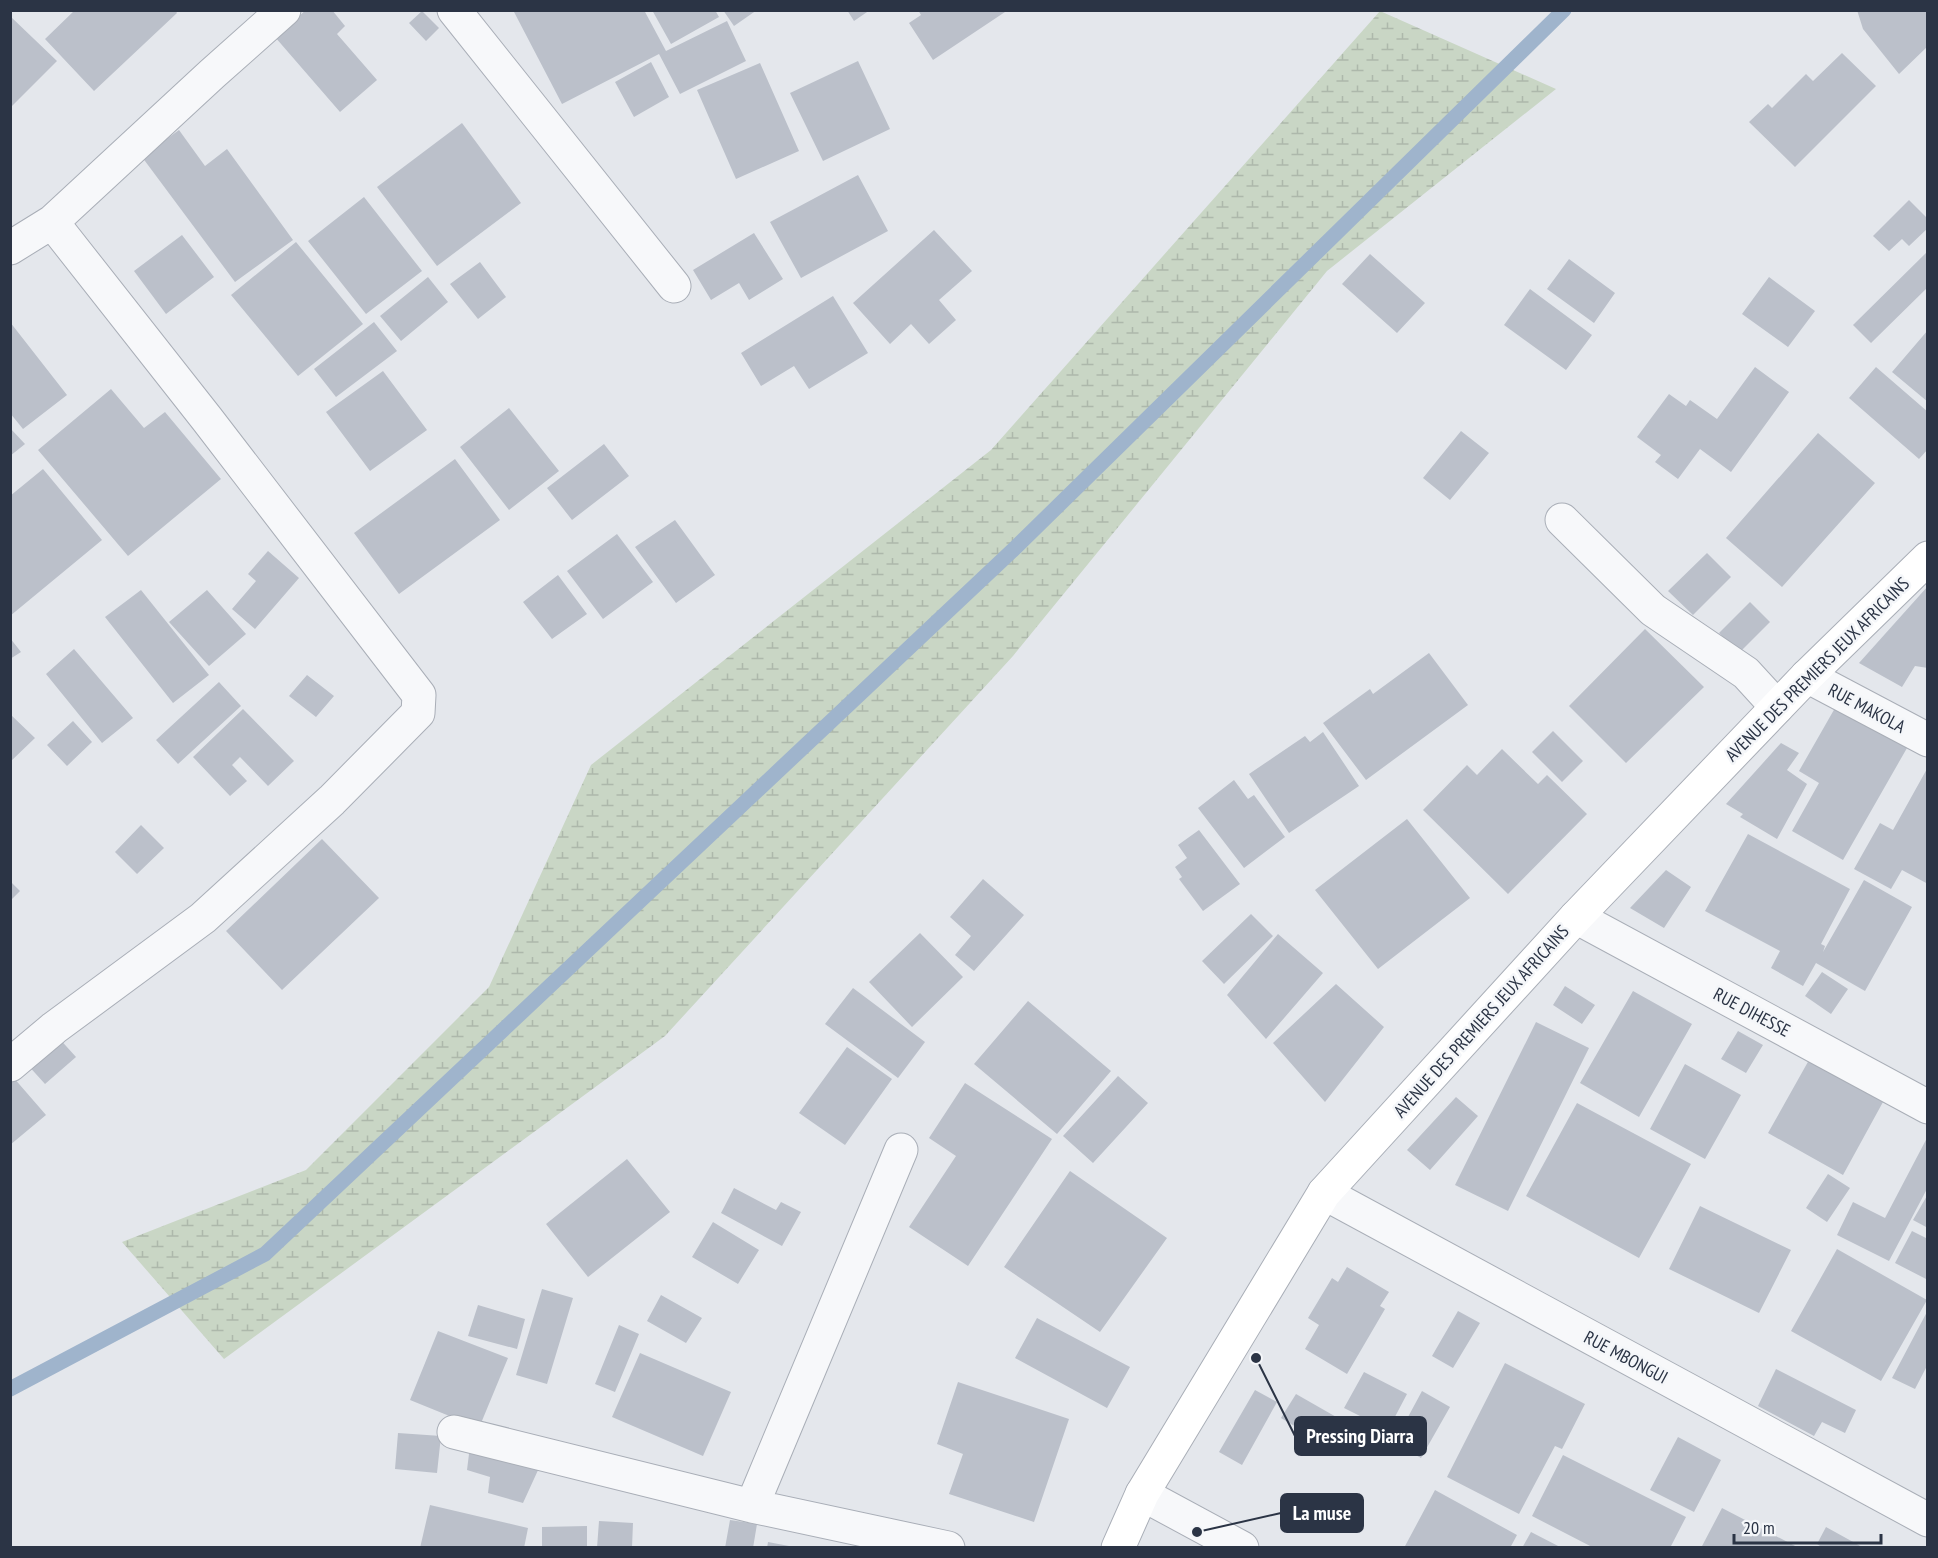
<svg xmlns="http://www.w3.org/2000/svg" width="1938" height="1558" viewBox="0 0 1938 1558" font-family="'PT Sans Narrow',sans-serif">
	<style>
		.wetland { fill: url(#wetland-marsh) }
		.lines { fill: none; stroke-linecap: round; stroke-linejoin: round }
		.stream { stroke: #9fb4cc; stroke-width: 15 }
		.building { fill: #bbc0ca }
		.street-casing { stroke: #a9aeb7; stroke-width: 35 }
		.secondary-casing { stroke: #a9aeb7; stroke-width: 35 }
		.street { stroke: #f7f8fa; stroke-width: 33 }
		.secondary { stroke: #fff; stroke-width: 33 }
		.labels { text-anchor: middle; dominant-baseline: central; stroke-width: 5; stroke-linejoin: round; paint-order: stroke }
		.street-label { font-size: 18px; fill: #2b3445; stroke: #f4f6f9 }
		.leader { fill: none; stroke: #2b3445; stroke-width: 2 }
		.callout-dot { fill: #2b3445; stroke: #f4f6f9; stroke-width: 2 }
		.callout { fill: #2b3445; stroke: #2b3445; stroke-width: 2 }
		.callout-label { font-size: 20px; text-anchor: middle; font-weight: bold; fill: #fff }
	</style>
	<defs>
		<pattern id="wetland-marsh" width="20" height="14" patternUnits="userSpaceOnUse" patternTransform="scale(1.5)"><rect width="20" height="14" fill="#c9d6c5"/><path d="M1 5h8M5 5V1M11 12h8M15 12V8" fill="none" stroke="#adb8ab"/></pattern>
	</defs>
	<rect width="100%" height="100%" fill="#e4e7ec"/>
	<path class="wetland" d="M1380 11 1556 89 1327 271 1013 656 665 1036 224 1359 122 1242 306 1170 489 987 591 765 991 450Z"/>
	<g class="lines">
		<path class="stream" d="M10 1389 265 1254 1014 549 1564 10"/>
	</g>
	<path class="building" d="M75 10H175L177 13 94 91 45 39Z
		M306 10H332L345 26 337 34 377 80 340 112 275 37Z
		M513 10H644L666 51 727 21 746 61 680 94 659 54 562 104Z
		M652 10H715L719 17 671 44Z
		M723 10H757L734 26Z
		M847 10H870L854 21Z
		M918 10H1008L933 60 909 23 921 15Z
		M1857 10H1928V46L1899 74 1863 29Z
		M422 11 439 28 426 41 409 23Z
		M10 16 57 61 10 108Z
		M1842 53 1876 86 1795 167 1749 122 1768 104 1772 108 1806 74 1813 81Z
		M858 61 890 129 823 161 790 93Z
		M651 62 669 97 634 117 615 82Z
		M760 63 799 151 736 179 697 90Z
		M462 123 521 203 437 266 377 187Z
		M179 130 205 166 227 149 293 240 235 282 142 157Z
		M858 175 888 231 801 278 770 222Z
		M364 197 422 271 366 314 308 241Z
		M1909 200 1928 219V228L1909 246 1902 239 1889 251 1873 236Z
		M934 230 972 271 939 300 956 320 929 344 911 324 890 344 853 303Z
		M754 233 783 279 749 300 739 283 711 300 693 270Z
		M182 235 214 277 166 314 134 271Z
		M296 242 363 324 298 376 231 295Z
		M1928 251V287L1871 343 1853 325Z
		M1370 254 1425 303 1397 333 1342 284Z
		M1569 259 1615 293 1594 323 1547 289Z
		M480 262 506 297 478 319 450 284Z
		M428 277 448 302 401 341 380 316Z
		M1769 277 1815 311 1788 347 1742 314Z
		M1530 289 1592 335 1566 370 1504 325Z
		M833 296 868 353 809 389 794 366 761 386 741 353Z
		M10 322 67 395 23 429 10 413Z
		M374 322 397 351 336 397 314 369Z
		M1928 330V402L1892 372Z
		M1755 367 1789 392 1731 472 1700 449 1678 479 1655 462 1661 455 1637 437 1669 394 1686 406 1690 400 1717 419Z
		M1876 367 1928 412V449L1919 459 1849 398Z
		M383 371 427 430 370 471 326 412Z
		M111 389 144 428 165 412 221 479 128 556 38 450Z
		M509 408 559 471 509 510 460 447Z
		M10 428 25 444 10 456Z
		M1461 431 1489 453 1450 500 1423 478Z
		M1818 433 1875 483 1782 587 1726 538Z
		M604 444 629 476 572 520 547 488Z
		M455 459 500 520 399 594 354 533Z
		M43 469 102 540 10 616V496Z
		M675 520 715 575 676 603 635 547Z
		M617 534 653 582 603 619 567 571Z
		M268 551 299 578 255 629 232 609 256 581 248 574Z
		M1707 553 1731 577 1693 615 1668 591Z
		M558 575 587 614 552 639 523 602Z
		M1928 586V668L1915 666 1902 687 1859 663Z
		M141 590 209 675 173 703 105 617Z
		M207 590 246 634 209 666 169 622Z
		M1750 602 1770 622 1739 653 1719 633Z
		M1645 629 1704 687 1626 763 1569 706Z
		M10 638 21 652 10 659Z
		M74 649 133 718 102 743 46 674Z
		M1429 653 1468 705 1366 780 1323 723 1370 689 1373 694Z
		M307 675 334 696 316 717 289 696Z
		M219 682 241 706 178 764 156 740Z
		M1835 708 1907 748 1843 860 1792 831 1819 783 1799 771Z
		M243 709 294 761 268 786 240 757 232 765 247 781 230 796 193 757Z
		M10 714 35 738 10 762Z
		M73 721 92 742 67 766 47 745Z
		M1553 731 1583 761 1562 782 1532 752Z
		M1323 732 1359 786 1289 833 1249 774 1305 736 1310 742Z
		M1781 743 1799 753 1787 770 1807 784 1777 839 1740 817 1743 814 1726 804Z
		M1502 749 1538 784 1547 775 1587 814 1508 894 1423 810 1467 765 1477 775Z
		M1928 767V884L1902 870 1891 889 1854 869 1880 823 1893 830Z
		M1234 780 1248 799 1254 795 1285 837 1244 868 1198 808Z
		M1407 819 1470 898 1378 969 1315 890Z
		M141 825 164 848 137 874 115 852Z
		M1199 830 1240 884 1203 911 1179 879 1182 877 1175 867 1187 858 1178 845Z
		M1748 834 1850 889 1821 944 1825 946 1823 952 1864 880 1912 907 1865 991 1816 963 1803 986 1771 968 1780 951 1705 911Z
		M322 839 379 898 282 990 226 931Z
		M1666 870 1691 887 1664 928 1630 908Z
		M983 879 1024 915 974 971 955 955 971 936 950 917Z
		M10 881 20 891 10 901Z
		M1251 914 1273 936 1224 984 1202 961Z
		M920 933 963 977 912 1027 869 982Z
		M1278 934 1323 973 1266 1039 1227 995Z
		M1822 972 1848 989 1831 1014 1805 996Z
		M1336 984 1384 1027 1325 1102 1273 1043Z
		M1565 986 1595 1005 1582 1024 1553 1005Z
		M853 988 925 1042 898 1078 825 1024Z
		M1633 991 1692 1024 1639 1117 1580 1083Z
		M1028 1001 1111 1071 1057 1134 974 1064Z
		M1536 1022 1589 1048 1508 1211 1455 1185Z
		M1738 1031 1763 1045 1746 1073 1721 1059Z
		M57 1036 76 1057 45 1084 26 1063Z
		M847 1047 892 1079 845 1145 799 1113Z
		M1809 1060 1883 1102 1843 1175 1768 1133Z
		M1685 1064 1741 1095 1705 1159 1650 1129Z
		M1118 1076 1148 1103 1093 1163 1063 1136Z
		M13 1077 46 1115 10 1145V1079Z
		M965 1083 1052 1139 968 1266 909 1227 956 1156 929 1138Z
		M1456 1097 1478 1116 1430 1170 1407 1150Z
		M1577 1103 1691 1164 1639 1258 1526 1196Z
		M1928 1136V1187L1889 1261 1837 1235 1853 1202 1885 1218Z
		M627 1159 670 1212 588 1277 546 1224Z
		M1070 1171 1167 1238 1100 1332 1004 1267Z
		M1828 1174 1850 1188 1827 1222 1806 1208Z
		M734 1188 776 1210 781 1202 801 1212 782 1246 721 1213Z
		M1928 1194V1228L1913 1220Z
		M1700 1206 1791 1250 1759 1313 1669 1269Z
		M713 1222 759 1250 738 1284 692 1257Z
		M1912 1231 1928 1239V1280L1895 1263Z
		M1837 1249 1927 1300 1881 1381 1791 1331Z
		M1347 1267 1389 1292 1380 1306 1385 1309 1347 1374 1305 1349 1319 1325 1308 1318 1332 1278 1338 1282Z
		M542 1289 573 1298 547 1384 516 1375Z
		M661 1295 702 1318 686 1343 647 1321Z
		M478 1305 525 1319 517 1349 468 1336Z
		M1928 1310V1364L1915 1389 1892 1378Z
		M1458 1311 1480 1323 1453 1368 1432 1356Z
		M1037 1318 1130 1367 1107 1408 1015 1358Z
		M619 1325 639 1334 615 1392 595 1384Z
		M438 1331 508 1358 479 1428 410 1400Z
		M640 1353 731 1392 703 1456 612 1417Z
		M1505 1363 1585 1404 1562 1449 1555 1446 1519 1514 1447 1477Z
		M1776 1369 1856 1410 1845 1433 1822 1422 1814 1436 1758 1406Z
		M1364 1372 1407 1394 1388 1430 1344 1408Z
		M958 1382 1069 1419 1034 1522 949 1494 963 1454 937 1444Z
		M1255 1390 1277 1402 1242 1465 1219 1452Z
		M1422 1391 1450 1407 1421 1458 1394 1443Z
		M1296 1394 1338 1418 1323 1443 1281 1418Z
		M398 1433 441 1436 437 1473 395 1469Z
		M1678 1437 1721 1460 1694 1512 1650 1490Z
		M470 1446 539 1468 523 1503 488 1493 490 1477 467 1470Z
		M1563 1455 1686 1517 1670 1548H1594L1532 1516Z
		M1435 1490 1517 1535 1510 1548H1404Z
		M430 1505 528 1528 524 1548H420Z
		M1722 1508 1799 1548H1701Z
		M730 1520 757 1524 753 1548H725Z
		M599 1521 633 1523 632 1548H597Z
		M587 1526V1548H542V1527Z
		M1826 1527 1864 1548H1823L1817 1544Z
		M1531 1532 1562 1548H1522Z
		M768 1542 789 1546V1548H767Z"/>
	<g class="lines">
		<defs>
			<path id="street" d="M454 10 674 286
				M10 248 52 222 212 74 284 10
				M1562 520 1653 610 1746 673 1777 707
				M1807 676 1928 740
				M1576 917 1928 1107
				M10 1065 54 1028 203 918 332 800 418 713 419 695 207 419 52 222
				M1324 1193 1928 1520
				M454 1432 752 1506 948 1548
				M1142 1494 1242 1548
				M752 1506 901 1150"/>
			<path id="secondary" d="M1118 1548 1142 1494 1324 1193 1576 917 1807 676 1928 558"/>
		</defs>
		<use href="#street" class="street-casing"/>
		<use href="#secondary" class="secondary-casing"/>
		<use href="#street" class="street"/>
		<use href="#secondary" class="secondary"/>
	</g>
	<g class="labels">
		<g class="street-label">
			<text transform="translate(1817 669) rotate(-45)">AVENUE DES PREMIERS JEUX AFRICAINS</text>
			<text transform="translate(1867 708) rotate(28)">RUE MAKOLA</text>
			<text transform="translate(1752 1012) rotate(28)">RUE DIHESSE</text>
			<text transform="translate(1481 1021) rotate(-48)">AVENUE DES PREMIERS JEUX AFRICAINS</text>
			<text transform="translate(1626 1357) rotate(28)">RUE MBONGUI</text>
		</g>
	</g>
	<path class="leader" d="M1256 1358L1295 1436M1197 1532L1281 1513"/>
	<g class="callout-dot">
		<circle cx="1256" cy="1358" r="6"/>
		<circle cx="1197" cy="1532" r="6"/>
	</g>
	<g class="callout">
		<rect x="1295" y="1417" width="131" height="38" rx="6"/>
		<rect x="1281" y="1494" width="82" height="38" rx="6"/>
	</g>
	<g class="callout-label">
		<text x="1360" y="1443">Pressing Diarra</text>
		<text x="1322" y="1520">La muse</text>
	</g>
	<rect width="1938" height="1558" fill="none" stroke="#2b3445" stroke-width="24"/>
	<path d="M1734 1534v9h147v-9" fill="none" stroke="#2b3445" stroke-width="3"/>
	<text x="1743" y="1534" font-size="18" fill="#2b3445" stroke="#f4f6f9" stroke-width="4.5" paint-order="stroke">20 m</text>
</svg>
